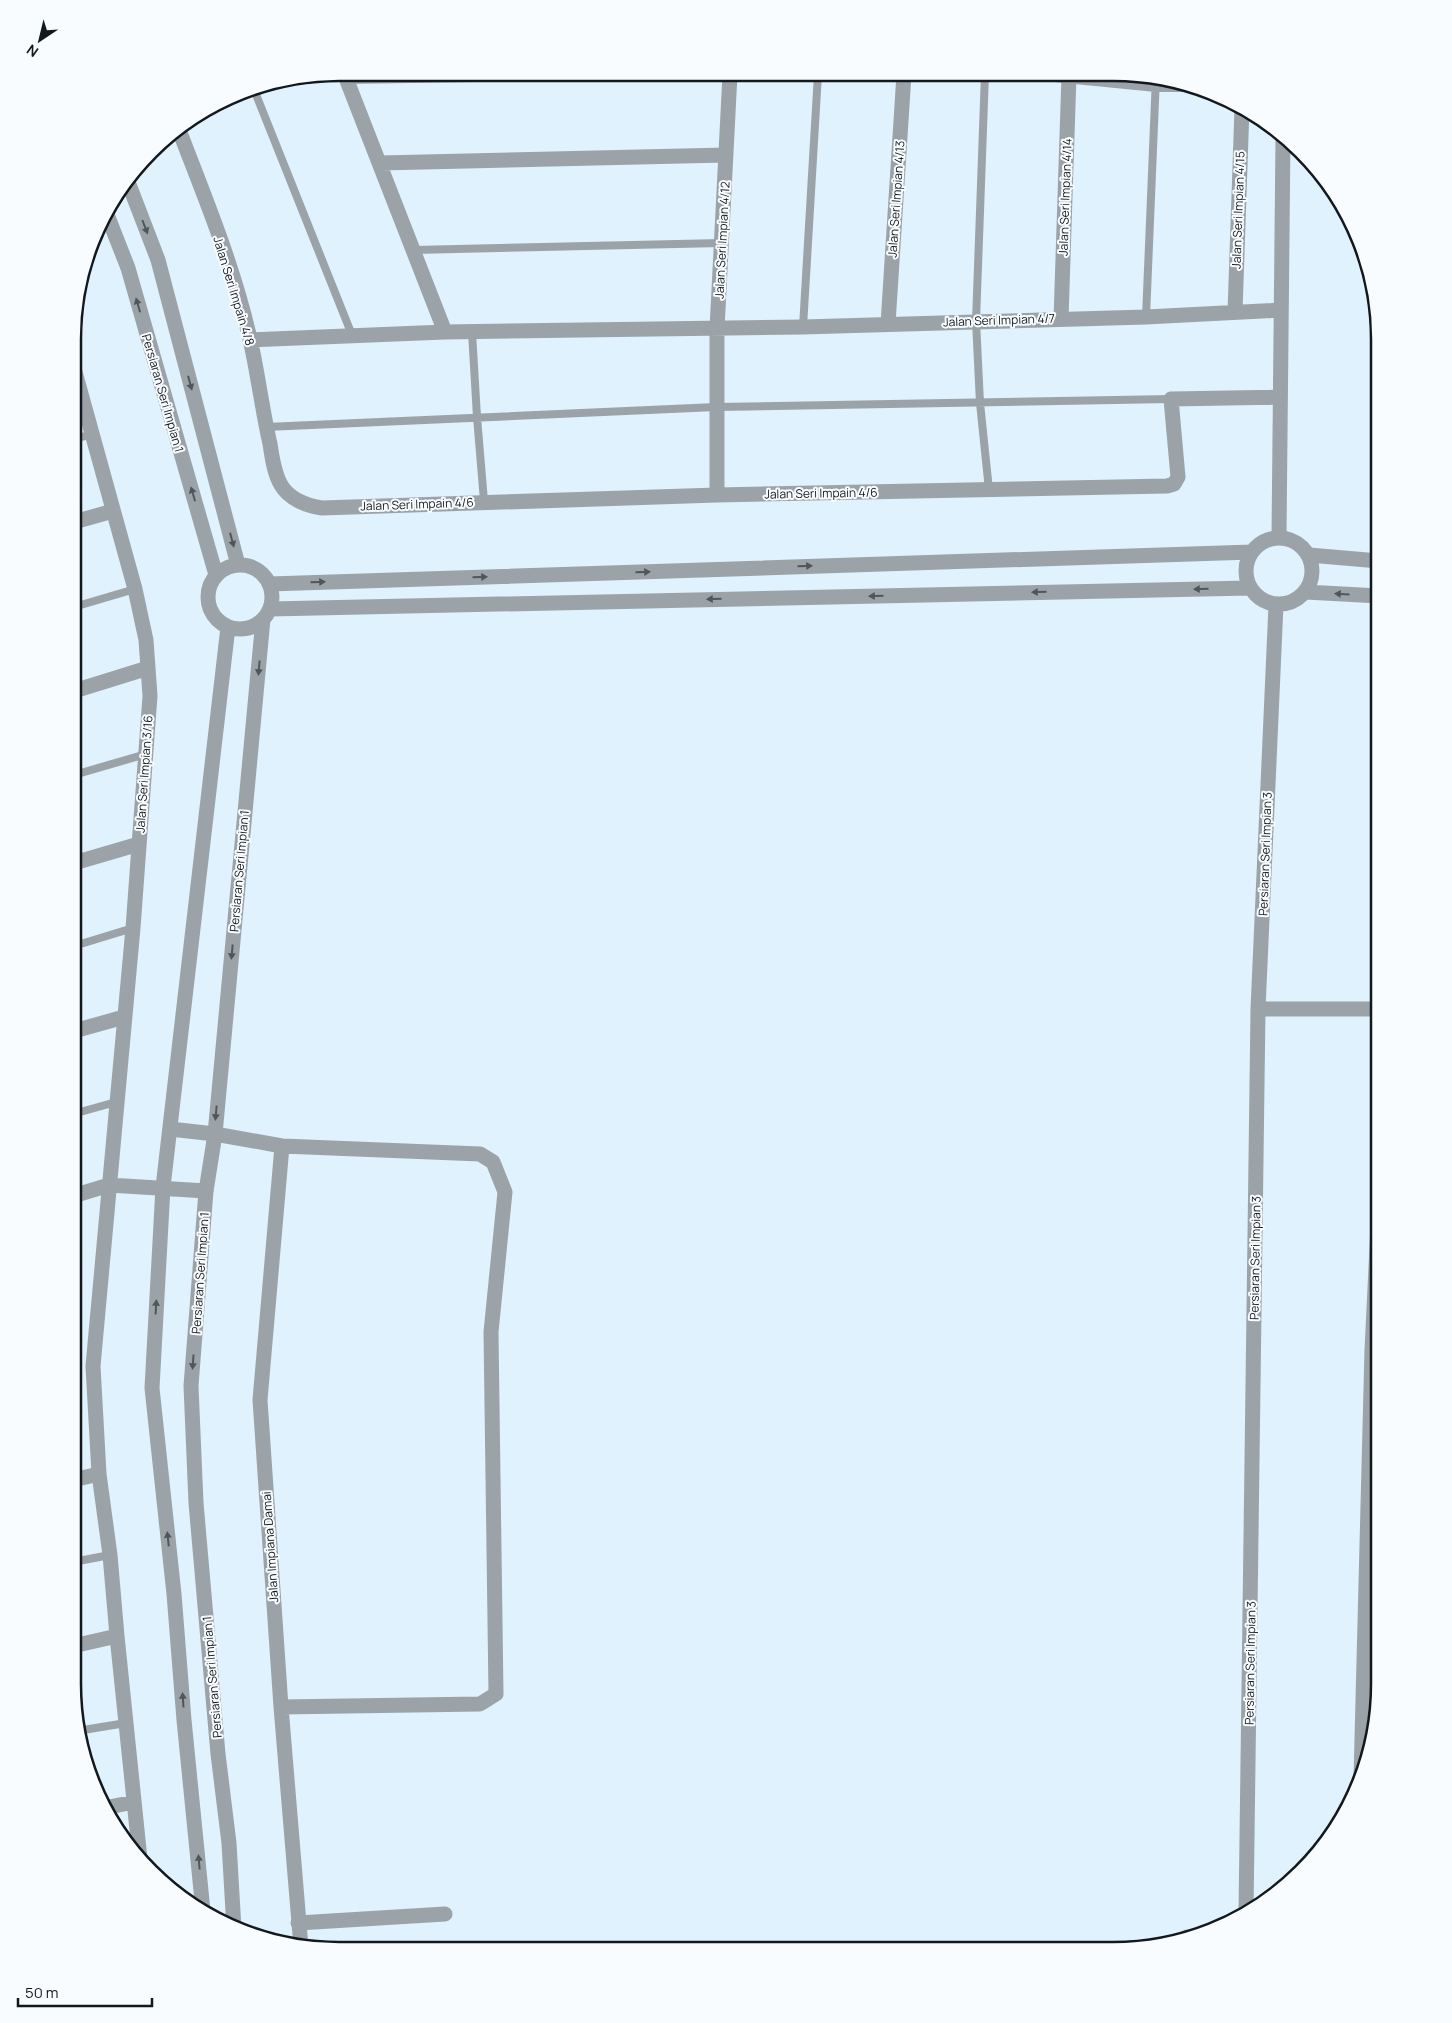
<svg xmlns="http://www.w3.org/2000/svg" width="1452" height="2023" viewBox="0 0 1452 2023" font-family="Manrope,sans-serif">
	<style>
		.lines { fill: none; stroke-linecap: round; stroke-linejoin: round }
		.service { stroke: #9ca3a8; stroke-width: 8 }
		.minor { stroke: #9ca3a8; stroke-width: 15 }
		.tertiary { stroke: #9ca3a8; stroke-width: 15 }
		.oneway { fill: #50575b }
		.labels { text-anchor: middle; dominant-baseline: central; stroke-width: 4; stroke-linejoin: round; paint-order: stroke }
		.street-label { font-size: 12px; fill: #12181c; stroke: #f9fcff }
		.rim { fill: none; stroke: #12181c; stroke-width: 2.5 }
	</style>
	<rect width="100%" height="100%" fill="#dff2fd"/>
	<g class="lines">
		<path class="service" d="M985 74 976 321 980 403 989 490
			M1013 74 1156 88H1196
			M347 80 722 74
			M253 87 352 335
			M414 250 722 243
			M1146 317 1156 77
			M803 327 818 74
			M472 332 477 417 484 501
			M266 427 716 407 1171 399
			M75 439 92 434
			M74 607 135 589
			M74 775 146 754
			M74 946 133 928
			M73 1114 116 1102
			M73 1562 110 1555
			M77 1731 126 1723"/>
		<path class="minor" d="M344 73 445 332
			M179 130C205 198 234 267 250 339 258 374 262 409 270 444 272 457 274 473 281 485 289 499 307 506 322 508L717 495 1167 486 1174 484 1178 477 1171 399 1280 397
			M380 163 726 155
			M1235 312 1242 108
			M1061 319 1069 75
			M888 324 904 74
			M250 340 445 332 803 327 1146 317 1281 310
			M75 372 135 589 146 640 150 696 133 928 93 1366 99 1474 110 1555 117 1636 140 1859
			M717 495V329L730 74
			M74 522 113 511
			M1279 537 1283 136
			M74 691 148 668
			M74 863 139 844
			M1258 1009H1379
			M74 1031 124 1017
			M170 1129 215 1134 282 1146 480 1154 493 1162 505 1192 491 1332 496 1694 480 1704 281 1707
			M282 1146 260 1400 281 1707 301 1947
			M73 1196 109 1185 206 1191
			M73 1480 99 1474
			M73 1646 117 1636
			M1361 1778 1372 1350 1379 1205
			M104 1808 134 1802
			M1246 1913 1258 1009 1276 605
			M298 1923 445 1914
			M1182 1940 1187 1937"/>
		<path class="tertiary" d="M128 182 158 260 238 565
			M106 212 128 268 216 575
			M1246 571a33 33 0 1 1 66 0a33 33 0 1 1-66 0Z
			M1309 555 1379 561
			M208 597a32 32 0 1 1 64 0a32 32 0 1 1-64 0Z
			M269 584 1252 552
			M1306 592 1379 596
			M270 609 1250 588
			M203 1911 184 1720 174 1594 152 1388 163 1187 228 627
			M234 1929 229 1843 218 1754 196 1503 191 1386 206 1191 215 1134 263 619"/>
	</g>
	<defs><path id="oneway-solid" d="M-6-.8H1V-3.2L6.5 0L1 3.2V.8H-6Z" transform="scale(1.25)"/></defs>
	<g class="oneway">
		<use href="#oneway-solid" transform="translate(145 227) rotate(69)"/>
		<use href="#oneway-solid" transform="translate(138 305) rotate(-106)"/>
		<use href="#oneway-solid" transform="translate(190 383) rotate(75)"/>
		<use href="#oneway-solid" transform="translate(193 494) rotate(-106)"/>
		<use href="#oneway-solid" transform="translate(232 540) rotate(75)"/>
		<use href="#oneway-solid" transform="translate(805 566) rotate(-2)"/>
		<use href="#oneway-solid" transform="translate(643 572) rotate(-2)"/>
		<use href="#oneway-solid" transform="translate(480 577) rotate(-2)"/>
		<use href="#oneway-solid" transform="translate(318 582) rotate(-2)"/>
		<use href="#oneway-solid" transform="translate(1201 589) rotate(179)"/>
		<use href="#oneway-solid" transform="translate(1039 592) rotate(179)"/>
		<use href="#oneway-solid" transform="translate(1342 594) rotate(-177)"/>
		<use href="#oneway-solid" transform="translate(876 596) rotate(179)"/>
		<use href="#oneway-solid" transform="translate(714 599) rotate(179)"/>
		<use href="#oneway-solid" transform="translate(259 668) rotate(95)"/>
		<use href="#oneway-solid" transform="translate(232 952) rotate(95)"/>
		<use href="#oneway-solid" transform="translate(216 1113) rotate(95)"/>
		<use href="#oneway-solid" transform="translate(156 1307) rotate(-87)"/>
		<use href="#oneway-solid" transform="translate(193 1362) rotate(94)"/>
		<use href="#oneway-solid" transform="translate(168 1539) rotate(-96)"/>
		<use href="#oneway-solid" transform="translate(183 1700) rotate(-94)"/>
		<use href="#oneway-solid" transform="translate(199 1862) rotate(-95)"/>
	</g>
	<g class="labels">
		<g class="street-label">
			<text transform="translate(1065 197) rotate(-88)">Jalan Seri Impian 4/14</text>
			<text transform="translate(896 199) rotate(-86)">Jalan Seri Impian 4/13</text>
			<text transform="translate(1238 210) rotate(-88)">Jalan Seri Impian 4/15</text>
			<text transform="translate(722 240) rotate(-87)">Jalan Seri Impian 4/12</text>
			<text transform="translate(234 291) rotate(73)">Jalan Seri Impain 4/8</text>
			<text transform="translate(999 320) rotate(-2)">Jalan Seri Impian 4/7</text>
			<text transform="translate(163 393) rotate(74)">Persiaran Seri Impian 1</text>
			<text transform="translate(821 493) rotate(-1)">Jalan Seri Impain 4/6</text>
			<text transform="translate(417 504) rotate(-2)">Jalan Seri Impain 4/6</text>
			<text transform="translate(144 774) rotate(-86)">Jalan Seri Impian 3/16</text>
			<text transform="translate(1265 854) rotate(-88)">Persiaran Seri Impian 3</text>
			<text transform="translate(239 871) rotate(-85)">Persiaran Seri Impian 1</text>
			<text transform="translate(1255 1258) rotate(-89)">Persiaran Seri Impian 3</text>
			<text transform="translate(200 1273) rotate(-86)">Persiaran Seri Impian 1</text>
			<text transform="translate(270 1547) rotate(-94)">Jalan Impiana Damai</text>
			<text transform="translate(1250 1663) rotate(-89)">Persiaran Seri Impian 3</text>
			<text transform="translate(212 1677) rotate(-95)">Persiaran Seri Impian 1</text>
		</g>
	</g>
	<path d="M0 0H1452V2023H0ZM339 81H1113A258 258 0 0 1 1371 339V1684A258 258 0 0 1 1113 1942H339A258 258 0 0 1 81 1684V339A258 258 0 0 1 339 81Z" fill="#f9fcff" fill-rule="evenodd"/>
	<path class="rim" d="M339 81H1113A258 258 0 0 1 1371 339V1684A258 258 0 0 1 1113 1942H339A258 258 0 0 1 81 1684V339A258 258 0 0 1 339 81Z"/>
	<g transform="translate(40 40) rotate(215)" stroke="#f9fcff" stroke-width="4" paint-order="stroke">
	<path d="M0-4L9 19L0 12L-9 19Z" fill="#12181c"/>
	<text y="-8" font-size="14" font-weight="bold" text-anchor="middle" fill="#12181c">N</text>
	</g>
	<path d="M18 1998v8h134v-8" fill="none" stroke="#12181c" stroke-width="2.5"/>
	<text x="25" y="1998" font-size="15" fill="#12181c" stroke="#f9fcff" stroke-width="4" paint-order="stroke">50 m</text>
</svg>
